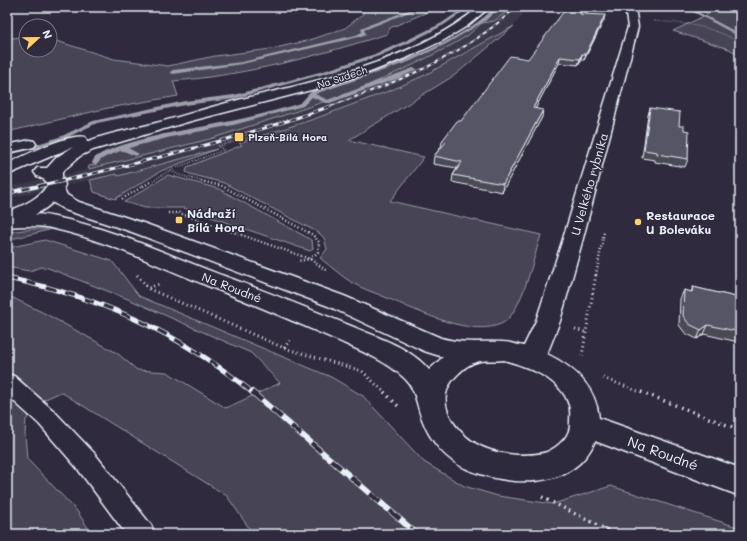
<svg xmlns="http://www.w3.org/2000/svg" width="747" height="541" viewBox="0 0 747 541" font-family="Mali,sans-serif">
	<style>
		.built { fill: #3b3749 }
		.green { fill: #464455; stroke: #979aa6 }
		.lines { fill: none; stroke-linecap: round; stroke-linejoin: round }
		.stream { fill: #9c9fab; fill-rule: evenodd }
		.lane-casing { stroke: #e8f1f8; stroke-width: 3 }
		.secondary-casing { stroke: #e8f1f8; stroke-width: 3 }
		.primary-casing { stroke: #e8f1f8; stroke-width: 3 }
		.path-far4 { stroke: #e8f1f8; stroke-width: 1; stroke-dasharray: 0.5 1.5; stroke-linecap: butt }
		.path-far3 { stroke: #e8f1f8; stroke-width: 2; stroke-dasharray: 0.5 2; stroke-linecap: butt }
		.path-far2 { stroke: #e8f1f8; stroke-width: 2.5; stroke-dasharray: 1 2.5; stroke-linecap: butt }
		.path-far1 { stroke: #e8f1f8; stroke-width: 3; stroke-dasharray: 1 3.5; stroke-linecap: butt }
		.path { stroke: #e8f1f8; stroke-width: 3.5; stroke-dasharray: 1.5 4.5; stroke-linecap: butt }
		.lane { fill: #2f2a3d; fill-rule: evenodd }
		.secondary { fill: #2f2a3d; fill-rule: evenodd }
		.primary { fill: #2f2a3d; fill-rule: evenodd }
		.rail-far4-casing { stroke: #e8f1f8; stroke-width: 2 }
		.rail-far3-casing { stroke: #e8f1f8; stroke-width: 3 }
		.rail-far2-casing { stroke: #e8f1f8; stroke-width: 4 }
		.rail-far1-casing { stroke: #e8f1f8; stroke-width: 5 }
		.rail-casing { stroke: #e8f1f8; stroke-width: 6 }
		.rail-far4 { stroke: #2f2a3d; stroke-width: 1.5; stroke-dasharray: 4; stroke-linecap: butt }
		.rail-far3 { stroke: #2f2a3d; stroke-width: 2; stroke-dasharray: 6; stroke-linecap: butt }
		.rail-far2 { stroke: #2f2a3d; stroke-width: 2.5; stroke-dasharray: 8; stroke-linecap: butt }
		.rail-far1 { stroke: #2f2a3d; stroke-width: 3.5; stroke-dasharray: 10; stroke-linecap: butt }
		.rail { stroke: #2f2a3d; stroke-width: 4.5; stroke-dasharray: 13; stroke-linecap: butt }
		.wall { fill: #4b4957; stroke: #e8f1f8 }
		.shaded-wall { fill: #3d3c47; stroke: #e8f1f8 }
		.building { fill: #575565; stroke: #e8f1f8 }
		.poi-dot { fill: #ffd166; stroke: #2f2a3d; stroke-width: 1.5 }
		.labels { text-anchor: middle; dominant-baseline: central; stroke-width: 3; stroke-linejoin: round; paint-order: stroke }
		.far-street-label { font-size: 10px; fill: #e8f1f8; stroke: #2f2a3d }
		.far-poi-label { font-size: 10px; font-weight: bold; fill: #e8f1f8; stroke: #2f2a3d; text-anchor: start }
		.street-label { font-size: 12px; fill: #e8f1f8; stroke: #2f2a3d }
		.poi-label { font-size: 12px; font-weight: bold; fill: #e8f1f8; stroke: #2f2a3d; text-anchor: start }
		.near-street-label { font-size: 14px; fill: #e8f1f8; stroke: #2f2a3d }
	</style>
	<rect width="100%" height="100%" fill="#2f2a3d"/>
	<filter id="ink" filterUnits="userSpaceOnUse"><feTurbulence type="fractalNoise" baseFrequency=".025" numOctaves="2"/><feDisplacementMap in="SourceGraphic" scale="8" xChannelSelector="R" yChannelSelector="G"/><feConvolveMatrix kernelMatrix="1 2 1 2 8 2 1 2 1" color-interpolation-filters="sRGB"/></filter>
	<g filter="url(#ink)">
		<path class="built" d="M502 7H528L514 26 425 75 371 98 276 132 147 169 118 176 116 174 7 199V187L89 169 210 139 394 73 450 46 467 36Z"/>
		<path class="green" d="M366 7H439L390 28 387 34C317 56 247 75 173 81L178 96 108 108 7 132V39L26 36V50H50V39L114 59 168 66 215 56 271 49 310 40 345 28 362 15Z
			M496 7H510L504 14 494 21 482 23 467 36 450 46 413 65 355 91 291 113 210 139 89 169 88 168 89 166 97 164 101 159 106 156 136 145 171 135 234 124 303 105 314 93 403 63 448 42 482 22V20Z
			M696 7H740V55L729 49 673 31 708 14Z
			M514 26 455 75 349 140 424 157 390 201 541 235C534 256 522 312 503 323 473 339 416 310 387 298 376 293 362 289 351 282 340 275 330 266 320 258L327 249 324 238 319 233 224 183 190 174 186 172 187 167 190 166 242 145 239 143 314 119 394 89 425 75Z
			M217 149 161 171 115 199 94 192 90 180 117 174 118 176Z
			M168 175 219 189 308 238 312 241 313 249 310 251 184 208H145L124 202Z
			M32 229H53L7 240V232Z
			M45 240 112 261 139 296 331 377 363 396 424 462 464 486 498 496 553 504 611 486 740 528V534H253L227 496 61 392 39 402 26 420 25 434 27 459 77 511 92 534H7V295L46 314 117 353 137 370 167 372 226 408 280 383 251 353 128 299 48 268 42 267 29 271 7 267V248Z"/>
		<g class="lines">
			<path class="stream" d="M417 7H422L364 30 366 34 359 37 242 64 173 74 170 72 173 70 242 62 356 35 362 32 361 28Z
				M465 7H470L444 25 409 43 379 56 331 72 234 99 185 105 97 123 66 138 39 148 7 155V151L35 145 62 136 93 121 185 101 234 95 327 70 375 54 405 41 442 23Z
				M496 7H500L485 21 448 43 411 61 315 94 328 100 413 68 418 69 399 78 330 103H326L312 97 303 106 233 125 171 137 128 148 139 154 136 156 121 150 101 159 97 164H93L92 163C93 160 94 158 97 156 119 143 159 135 184 130 222 123 260 116 297 104 305 102 307 92 315 90 376 69 447 52 496 7Z
				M684 7H689L740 34V37Z"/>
			<defs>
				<path id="lane" d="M30 140 34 141 36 144 34 147 7 153V145Z
					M7 374 14 376 55 412 95 454 151 525 155 534H126L77 468 39 424 7 395Z"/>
				<path id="secondary" d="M625 7H635L638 27 582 242 560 321 547 354C574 367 596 386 599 418L740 468V496L595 441C574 491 509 487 467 469 446 460 430 441 422 419 416 404 416 387 402 376 384 360 361 351 339 341 295 322 252 303 208 286 158 266 108 241 55 229 40 225 23 226 7 227V215C23 214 39 213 55 217 114 229 168 255 224 276 268 292 312 310 356 328 381 339 411 348 429 370L443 357 424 351 328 306 132 232 65 210 52 202 46 187 49 183 55 182 61 183 67 195 79 202 146 224 344 296 441 338C462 344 481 341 503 342 510 342 517 345 524 346L536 321 562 242 628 27ZM504 360C526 366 562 379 569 405 571 410 570 417 570 423 571 436 558 447 547 452 538 455 526 455 517 455 507 454 497 453 487 449 458 438 429 402 457 375 464 368 470 363 480 361 487 360 496 361 504 360Z"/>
				<path id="primary" d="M479 7H490L467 26 444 40 408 57 370 72 319 88 191 121 93 150 80 156 62 172V177L65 185C56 207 30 219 7 225V212C21 206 40 199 47 185L45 180 37 176 34 172 37 168H47L57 157 73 147 7 175V164C24 156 68 133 85 137L87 140 86 142C109 133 133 129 156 123 183 116 210 107 238 100 320 80 412 62 479 7Z"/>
			</defs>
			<use href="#lane" class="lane-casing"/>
			<use href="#secondary" class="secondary-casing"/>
			<use href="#primary" class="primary-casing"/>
			<path class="path-far4" d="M653 21C685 23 713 26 740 43"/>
			<path class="path-far3" d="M151 182 170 170
				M205 182 179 175 170 170 224 150 218 146 253 136"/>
			<path class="path-far2" d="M201 181 222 186 313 235 319 242 318 252 310 259 298 261
				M122 199 152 181
				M168 213H179L310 259 327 271
				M596 275 604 232"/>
			<path class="path-far1" d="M137 275 149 289 284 348 362 371 385 393
				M149 288 159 284
				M575 329 585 332
				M284 348 291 339
				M582 356 596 274
				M603 378 643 393"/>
			<path class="path" d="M384 392 401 409
				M641 392 740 430
				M542 497 615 534"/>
			<use href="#lane" class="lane"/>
			<use href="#secondary" class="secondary"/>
			<use href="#primary" class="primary"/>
			<defs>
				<path id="rail-far4" d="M328 107C395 83 464 57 516 7"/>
				<path id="rail-far3" d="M58 182C150 160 242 138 331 106"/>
				<path id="rail-far2" d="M7 193 62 181"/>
				<path id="rail-far1" d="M7 278C100 297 180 333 253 393"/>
				<path id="rail" d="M252 392 417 534"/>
			</defs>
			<use href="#rail-far4" class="rail-far4-casing"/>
			<use href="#rail-far3" class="rail-far3-casing"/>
			<use href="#rail-far2" class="rail-far2-casing"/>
			<use href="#rail-far1" class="rail-far1-casing"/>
			<use href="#rail" class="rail-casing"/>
			<use href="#rail-far4" class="rail-far4"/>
			<use href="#rail-far3" class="rail-far3"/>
			<use href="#rail-far2" class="rail-far2"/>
			<use href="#rail-far1" class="rail-far1"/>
			<use href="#rail" class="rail"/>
		</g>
		<path class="wall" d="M580 14 604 20 584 60H581L578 65 559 63 535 109 542 117 502 192 452 182 453 175 457 168 433 164 434 156 441 147 442 141 461 121 528 59Z
			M650 108 679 126 684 130 688 159 685 167 655 162V160L642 158 648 115Z
			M693 287 740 298V339L738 342 704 334 697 339 685 333 679 325 680 299 684 290 691 292Z"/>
		<path class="shaded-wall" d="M605 15 604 20 584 60 586 54Z
			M582 54 581 60 578 65 580 59Z
			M560 57 559 63 532 115 533 108Z
			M543 110 542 117 502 192 503 184Z
			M708 325 704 334 697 339 701 330Z"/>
		<path class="building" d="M567 7H580V14L605 15 586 54H582L580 59 560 57 533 108 543 110 503 184 453 175 462 162 434 156 446 142 442 141 457 121H461L510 56 528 59Z
			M650 108 680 112 679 126H684V130L689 131 688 159 657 154V152L644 150Z
			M693 287 740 298V332L708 325 701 330 689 324 683 316 684 290 692 292Z"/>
	</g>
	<g class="poi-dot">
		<rect x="234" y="132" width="10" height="10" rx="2"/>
		<rect x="175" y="216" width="8" height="8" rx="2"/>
		<circle cx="638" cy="222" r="4"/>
	</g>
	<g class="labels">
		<g class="far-street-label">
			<text transform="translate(342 77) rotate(-18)">Na Sudech</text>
		</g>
		<g class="far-poi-label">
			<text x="248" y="137">Plzeň-Bílá Hora</text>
		</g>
		<g class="street-label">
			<text transform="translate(589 184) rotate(-74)">U Velkého rybníka</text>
			<text transform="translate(232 287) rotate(21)">Na Roudné</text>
		</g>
		<g class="poi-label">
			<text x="187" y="213">Nádraží<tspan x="187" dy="14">Bílá Hora</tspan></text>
			<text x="646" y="215">Restaurace<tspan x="646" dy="14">U Boleváku</tspan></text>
		</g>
		<g class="near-street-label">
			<text transform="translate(663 453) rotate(20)">Na Roudné</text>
		</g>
	</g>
	<rect width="747" height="541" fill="none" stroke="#2f2a3d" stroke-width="24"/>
	<rect x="12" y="12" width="723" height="517" fill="none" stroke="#e8f1f8" stroke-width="1.5" filter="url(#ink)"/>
	<g transform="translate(38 38) rotate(68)"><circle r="19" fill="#2f2a3d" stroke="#797a88"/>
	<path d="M0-3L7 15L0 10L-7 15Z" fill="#ffd166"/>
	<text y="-6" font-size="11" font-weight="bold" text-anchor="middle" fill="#e8f1f8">N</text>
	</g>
</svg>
